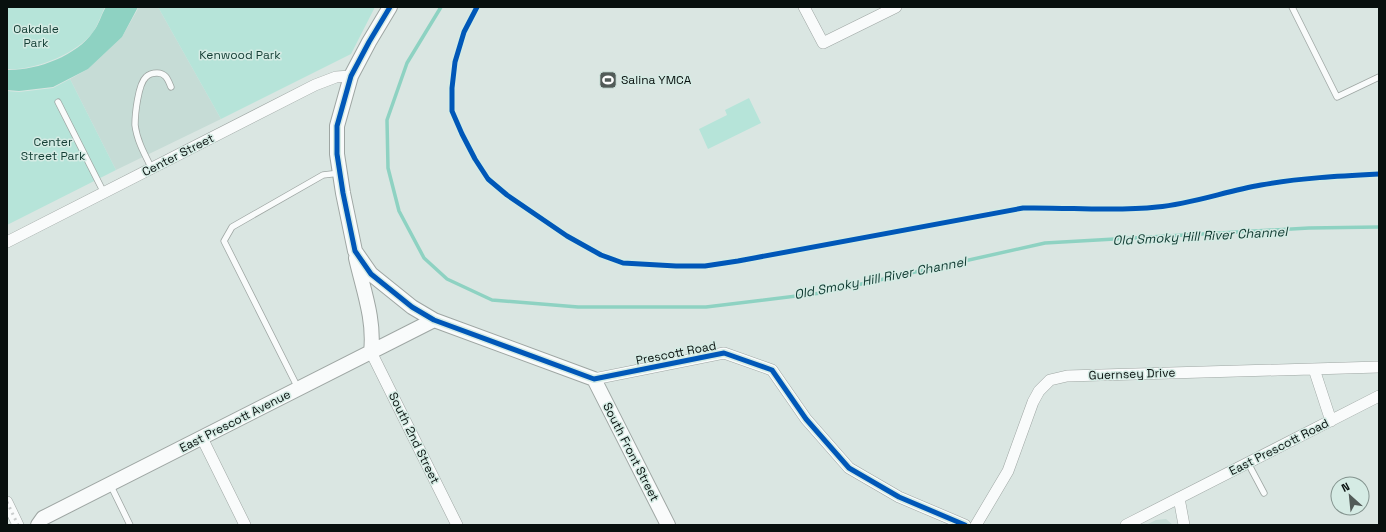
<svg xmlns="http://www.w3.org/2000/svg" width="1386" height="532" viewBox="0 0 1386 532" font-family="'Space Grotesk',sans-serif">
	<style>
		.built { fill: #c6dcd6 }
		.green { fill: #b6e4d9 }
		.water { fill: #8ed2c2 }
		.lines { fill: none; stroke-linecap: round; stroke-linejoin: round }
		.stream { stroke: #8ed2c2; stroke-width: 3.5 }
		.service-casing { stroke: #9ea6a3; stroke-width: 7 }
		.minor-casing { stroke: #9ea6a3; stroke-width: 12 }
		.tertiary-casing { stroke: #9ea6a3; stroke-width: 16 }
		.service { stroke: #f9fbfb; stroke-width: 5.5 }
		.minor { stroke: #f9fbfb; stroke-width: 11 }
		.tertiary { stroke: #f9fbfb; stroke-width: 14 }
		.rail { stroke: #cacdcd; stroke-width: 3; stroke-dasharray: 2 4; stroke-linecap: butt }
		.cycleway-casing { stroke: #d5ebe4; stroke-width: 8 }
		.cycleway { stroke: #0057b8; stroke-width: 5 }
		.labels { text-anchor: middle; dominant-baseline: central; stroke-width: 3; stroke-linejoin: round; paint-order: stroke }
		.park-label { font-size: 12px; fill: #143e35; stroke: #d5ebe4 }
		.poi-label { font-size: 12px; fill: #08100e; stroke: #d5ebe4; text-anchor: start }
		.street-label { font-size: 12px; fill: #08100e; stroke: #d5ebe4 }
		.water-label { font-size: 13px; font-style: italic; fill: #0e3930; stroke: #d5ebe4 }
	</style>
	<rect width="100%" height="100%" fill="#dae6e2"/>
	<path class="built" d="M139 7H158L221 119 116 170 70 79 88 69 122 37Z
		M1166 519 1173 525H1146L1156 520Z"/>
	<path class="green" d="M7 7H105C101 15 98 25 93 32 77 54 33 71 7 69Z
		M158 7H375L351 54 221 119Z
		M70 79 116 170 7 225V91L19 92 53 88Z
		M749 98 761 123 708 149 699 129 727 115 725 110Z"/>
	<path class="water" d="M106 7H138L122 37 88 69 53 87 19 91 7 90V70C35 71 77 56 93 32 99 25 101 15 106 7Z"/>
	<g class="lines">
		<path class="stream" d="M441 7 407 63 387 120 388 168 399 211 424 258 447 279 492 300 578 307H706L821 293 1045 243 1309 228 1379 227"/>
		<defs>
			<path id="service" d="M1292 7 1337 97 1379 77
				M58 102 104 193
				M152 169C145 155 137 141 135 125 135 115 138 84 146 77 149 74 153 73 157 73 166 73 168 80 171 87
				M298 388 224 241 232 227 323 175 340 173
				M1248 463 1264 493
				M110 484 130 525"/>
			<path id="minor" d="M804 7 823 43 896 7
				M7 242 315 85 336 77 351 76
				M371 352 457 525
				M1314 369 1331 421
				M594 379 724 353 772 370 806 419 849 468 899 497 965 525
				M202 438 245 525
				M1179 498 1184 525
				M7 502 18 525
				M976 525 1008 471 1033 402 1039 391 1050 380 1067 376 1379 367
				M1126 525 1379 396"/>
			<path id="tertiary" d="M390 7 369 42 351 76 337 126V154L343 193 355 251 371 274 412 307 434 320 594 379 668 525
				M356 258C363 289 375 320 371 352
				M38 525 43 518 434 320"/>
		</defs>
		<use href="#service" class="service-casing"/>
		<use href="#minor" class="minor-casing"/>
		<use href="#tertiary" class="tertiary-casing"/>
		<use href="#service" class="service"/>
		<use href="#minor" class="minor"/>
		<use href="#tertiary" class="tertiary"/>
		<path class="rail" d="M7 502 18 525"/>
		<defs>
			<path id="cycleway" d="M390 7 369 42 351 76 337 126V154L343 193 355 251 371 274 412 307 434 320 594 379 724 353 772 370 806 419 849 468 899 497 965 525
				M477 7 464 32 455 62 452 88V111L462 134 475 159 488 179 507 195 567 236 601 255 623 263 676 266H705L738 261 1023 208C1068 207 1113 212 1157 207 1192 204 1226 191 1261 185 1300 178 1339 176 1379 174"/>
		</defs>
		<use href="#cycleway" class="cycleway-casing"/>
		<use href="#cycleway" class="cycleway"/>
	</g>
	<defs>
		<symbol id="stadium-square" viewBox="-11 -11 22 22"><rect x="-9" y="-9" width="18" height="18" rx="4" fill="#525b58" stroke="#d5ebe4"/><path d="M0-5a6.5 5 0 1 0 0 10a6.5 5 0 1 0 0-10ZM-3.5-1.8h7v3.6h-7Z" fill="#fff"/></symbol>
	</defs>
	<g fill-rule="evenodd">
		<use href="#stadium-square" x="598" y="70" width="20" height="20"/>
	</g>
	<g class="labels">
		<g class="park-label">
			<text x="36" y="29">Oakdale<tspan x="36" dy="14">Park</tspan></text>
			<text x="240" y="55">Kenwood Park</text>
			<text x="53" y="142">Center<tspan x="53" dy="14">Street Park</tspan></text>
		</g>
		<g class="poi-label">
			<text x="621" y="80">Salina YMCA</text>
		</g>
		<g class="street-label">
			<text transform="translate(178 155) rotate(-27)">Center Street</text>
			<text transform="translate(676 353) rotate(-11)">Prescott Road</text>
			<text transform="translate(1132 374) rotate(-2)">Guernsey Drive</text>
			<text transform="translate(235 421) rotate(-27)">East Prescott Avenue</text>
			<text transform="translate(414 438) rotate(64)">South 2nd Street</text>
			<text transform="translate(1279 447) rotate(-27)">East Prescott Road</text>
			<text transform="translate(631 452) rotate(63)">South Front Street</text>
		</g>
		<g class="water-label">
			<text transform="translate(1200 236) rotate(-3)">Old Smoky Hill River Channel</text>
			<text transform="translate(880 278) rotate(-11)">Old Smoky Hill River Channel</text>
		</g>
	</g>
	<rect width="1386" height="532" fill="none" stroke="#08100e" stroke-width="16"/>
	<g transform="translate(1350 496) rotate(333)"><circle r="19" fill="#d5ebe4" stroke="#83938e"/>
	<path d="M0-3L7 15L0 10L-7 15Z" fill="#525b58"/>
	<text y="-6" font-size="11" font-weight="bold" text-anchor="middle" fill="#08100e">N</text>
	</g>
</svg>
